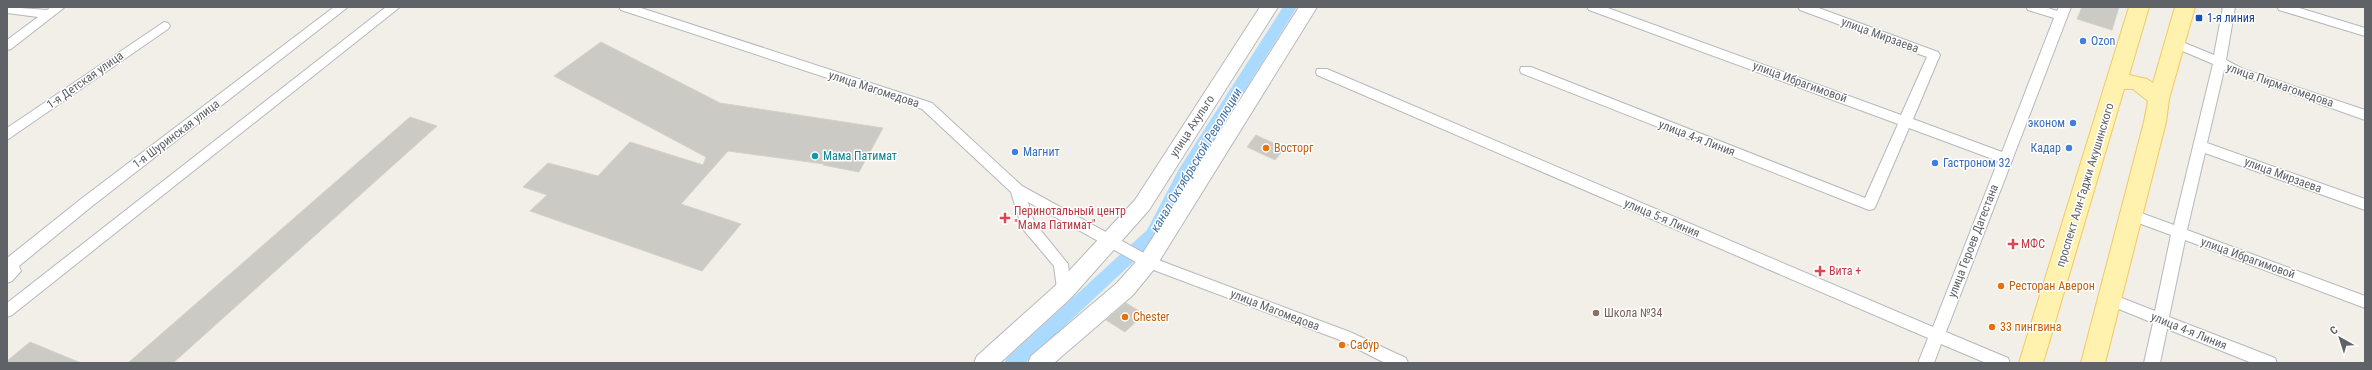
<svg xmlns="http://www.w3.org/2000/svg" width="2372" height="370" viewBox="0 0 2372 370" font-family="'Roboto Condensed',sans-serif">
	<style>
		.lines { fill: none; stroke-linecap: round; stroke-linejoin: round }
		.canal { fill: #aadaff; fill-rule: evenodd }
		.building { fill: #cccac5; stroke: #d6d1c6 }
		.minor-casing { stroke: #b5b8bc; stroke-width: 2 }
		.secondary-casing { stroke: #b6babf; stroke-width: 2 }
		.primary-casing { stroke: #f2c960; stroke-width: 2 }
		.minor { fill: #fff; fill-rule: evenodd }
		.secondary { fill: #fff; fill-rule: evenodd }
		.primary { fill: #fff2af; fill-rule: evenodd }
		.transit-dot { fill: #1a4fb4; stroke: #fff; stroke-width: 1.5 }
		.shop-dot { fill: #3f7fe0; stroke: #fff; stroke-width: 1.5 }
		.food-dot { fill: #e8710a; stroke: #fff; stroke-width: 1.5 }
		.culture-dot { fill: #0f9aa8; stroke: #fff; stroke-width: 1.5 }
		.health-dot { fill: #e0444e; stroke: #fff; stroke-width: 1.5 }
		.education-dot { fill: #8d6e63; stroke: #fff; stroke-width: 1.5 }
		.labels { text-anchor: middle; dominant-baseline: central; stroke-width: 3; stroke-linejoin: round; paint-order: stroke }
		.transit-label { font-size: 12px; fill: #164399; stroke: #fff; text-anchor: start }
		.street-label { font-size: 12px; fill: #5f6368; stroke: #fff }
		.shop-label { font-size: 12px; fill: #366cbe; stroke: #fff; text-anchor: start }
		.food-label { font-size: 12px; fill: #c56008; stroke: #fff; text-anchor: start }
		.culture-label { font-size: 12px; fill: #0d838f; stroke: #fff; text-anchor: start }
		.health-label { font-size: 12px; fill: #be3a42; stroke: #fff; text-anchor: start }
		.education-label { font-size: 12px; fill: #785e54; stroke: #fff; text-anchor: start }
		.water-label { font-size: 13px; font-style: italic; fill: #4174aa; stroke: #fff }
	</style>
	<rect width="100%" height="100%" fill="#f1efe8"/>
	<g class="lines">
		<path class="canal" d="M1283 7H1297L1192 175 1159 238 1025 363H1004L1007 358 1147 230 1179 169Z"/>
	</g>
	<path class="building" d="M2082 7H2119L2112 30 2077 19Z
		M601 42 720 103 883 128 859 172 823 165 824 164 728 151 681 204 741 224 702 271 530 211 547 195 523 187 548 163 598 176 630 142 703 165 706 157 554 76Z
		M410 117 437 126 173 363H128Z
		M1256 135 1262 138 1285 148 1275 160 1247 147Z
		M1126 303 1144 314 1125 332 1106 320Z
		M30 342 81 363H7V361Z"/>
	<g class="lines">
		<defs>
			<path id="minor" d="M7 7 47 10 51 7H65L11 49 7 50V40L38 17 7 13Z
				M334 7H348L91 207 19 266 21 271 12 281 7 283V258L81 199Z
				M386 7H400L12 315 7 317V303Z
				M619 7H638L932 103 1022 186 1153 258 1350 332 1406 358 1408 363H1385L1340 340 1143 266 1028 202 1034 222 1068 264 1071 292 1068 296 1063 298 1058 296 1054 266 1022 228 1011 192 922 109 621 10Z
				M1587 7H1605L1901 115 1927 57 1800 10 1798 7H1816L1938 52 1940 55 1913 119 2002 152 2054 18 2028 10 2026 7H2045L2057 11 2059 7H2071L1946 332 2008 358 2010 363H1986L1941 344 1934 363H1918L1928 338 1317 75 1316 72 1317 69H1327L1933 327 1998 161 1909 128 1876 205 1874 209 1869 210 1521 73 1520 70 1521 67H1531L1865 198 1898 124 1589 10Z
				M2223 7H2235L2226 60 2243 69 2365 110V120L2224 70 2207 143 2365 199V210L2205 153 2187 230 2365 296V308L2185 240 2169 317 2275 358 2277 363H2252L2167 329 2160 363H2144L2153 323 2104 303 2101 299 2104 295 2109 293 2155 311 2171 235 2125 218 2123 214 2125 210 2130 209 2174 225 2213 64 2171 46 2169 43 2175 39 2214 55Z
				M2277 7H2296L2365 28V36L2279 10Z
				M164 22 168 23 170 26 168 29 7 140V128Z"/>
			<path id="secondary" d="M1260 7H1278L1149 210 1071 298 1000 363H974L977 356 1055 286 1135 200Z
				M1299 7H1317L1155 268 1133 295 1054 363H1028L1031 356 1117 283 1141 256Z"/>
			<path id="primary" d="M2129 7H2149L2129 75 2147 79 2153 83 2175 7H2195L2169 99 2166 122 2105 363H2081L2144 122 2148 101 2133 89H2124L2043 363H2019Z"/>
		</defs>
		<use href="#minor" class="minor-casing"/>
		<use href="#secondary" class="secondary-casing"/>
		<use href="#primary" class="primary-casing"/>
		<use href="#minor" class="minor"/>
		<use href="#secondary" class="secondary"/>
		<use href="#primary" class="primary"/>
	</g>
	<rect class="transit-dot" x="2195" y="14" width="8" height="8" rx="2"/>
	<g class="shop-dot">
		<circle cx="2083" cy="41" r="4"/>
		<circle cx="2073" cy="123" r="4"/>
		<circle cx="2069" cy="148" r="4"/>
		<circle cx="1015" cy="152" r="4"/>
		<circle cx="1935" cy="163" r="4"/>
	</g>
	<g class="food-dot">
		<circle cx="1266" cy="148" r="4"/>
		<circle cx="2001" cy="286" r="4"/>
		<circle cx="1125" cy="317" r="4"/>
		<circle cx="1992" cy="327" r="4"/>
		<circle cx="1342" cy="345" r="4"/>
	</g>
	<circle class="culture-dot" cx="815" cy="156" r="4"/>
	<g class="health-dot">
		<path d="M1003 212h4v4h4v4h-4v4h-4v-4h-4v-4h4z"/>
		<path d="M2011 238h4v4h4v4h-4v4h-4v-4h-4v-4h4z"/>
		<path d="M1818 265h4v4h4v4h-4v4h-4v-4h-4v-4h4z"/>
	</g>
	<circle class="education-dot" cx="1596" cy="313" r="4"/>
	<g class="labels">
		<g class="transit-label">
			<text x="2207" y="18">1-я линия</text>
		</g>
		<g class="street-label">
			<text transform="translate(1880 35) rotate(20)">улица Мирзаева</text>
			<text transform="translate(85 80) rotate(-35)">1-я Детская улица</text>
			<text transform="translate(1800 82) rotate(20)">улица Ибрагимовой</text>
			<text transform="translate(2280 85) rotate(19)">улица Пирмагомедова</text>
			<text transform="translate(874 89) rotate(18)">улица Магомедова</text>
			<text transform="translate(1192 126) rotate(-57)">улица Ахульго</text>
			<text transform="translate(176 134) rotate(-37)">1-я Шуринская улица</text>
			<text transform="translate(1697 138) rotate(21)">улица 4-я Линия</text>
			<text transform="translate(2283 175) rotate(20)">улица Мирзаева</text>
			<text transform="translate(2085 185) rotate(-73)">проспект Али-Гаджи Акушинского</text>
			<text transform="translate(1662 218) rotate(23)">улица 5-я Линия</text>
			<text transform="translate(1973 241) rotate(-69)">улица Героев Дагестана</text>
			<text transform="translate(2248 258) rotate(20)">улица Ибрагимовой</text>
			<text transform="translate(1275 310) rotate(21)">улица Магомедова</text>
			<text transform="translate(2189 331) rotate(22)">улица 4-я Линия</text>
		</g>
		<g class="shop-label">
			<text x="2091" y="41">Ozon</text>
			<text x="2065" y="123" text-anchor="end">эконом</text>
			<text x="2061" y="148" text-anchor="end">Кадар</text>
			<text x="1023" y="152">Магнит</text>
			<text x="1943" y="163">Гастроном 32</text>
		</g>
		<g class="food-label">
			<text x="1274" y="148">Восторг</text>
			<text x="2009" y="286">Ресторан Аверон</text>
			<text x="1133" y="317">Chester</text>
			<text x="2000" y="327">33 пингвина</text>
			<text x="1350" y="345">Сабур</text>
		</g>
		<g class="culture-label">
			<text x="823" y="156">Мама Патимат</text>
		</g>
		<g class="health-label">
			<text x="1014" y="211">Перинотальный центр<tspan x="1014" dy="14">"Мама Патимат"</tspan></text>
			<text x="2021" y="244">МФС</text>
			<text x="1829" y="271">Вита +</text>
		</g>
		<g class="education-label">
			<text x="1604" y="313">Школа №34</text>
		</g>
		<g class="water-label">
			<text transform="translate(1196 160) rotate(-59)">канал Октябрьской Революции</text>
		</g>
	</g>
	<rect width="2372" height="370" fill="none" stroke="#5f6368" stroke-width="16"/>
	<g transform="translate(2340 338) rotate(321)" stroke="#ffffff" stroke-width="3" paint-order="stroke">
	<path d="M0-3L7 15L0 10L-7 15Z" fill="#5f6368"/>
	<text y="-6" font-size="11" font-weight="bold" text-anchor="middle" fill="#5f6368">С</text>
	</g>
</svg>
